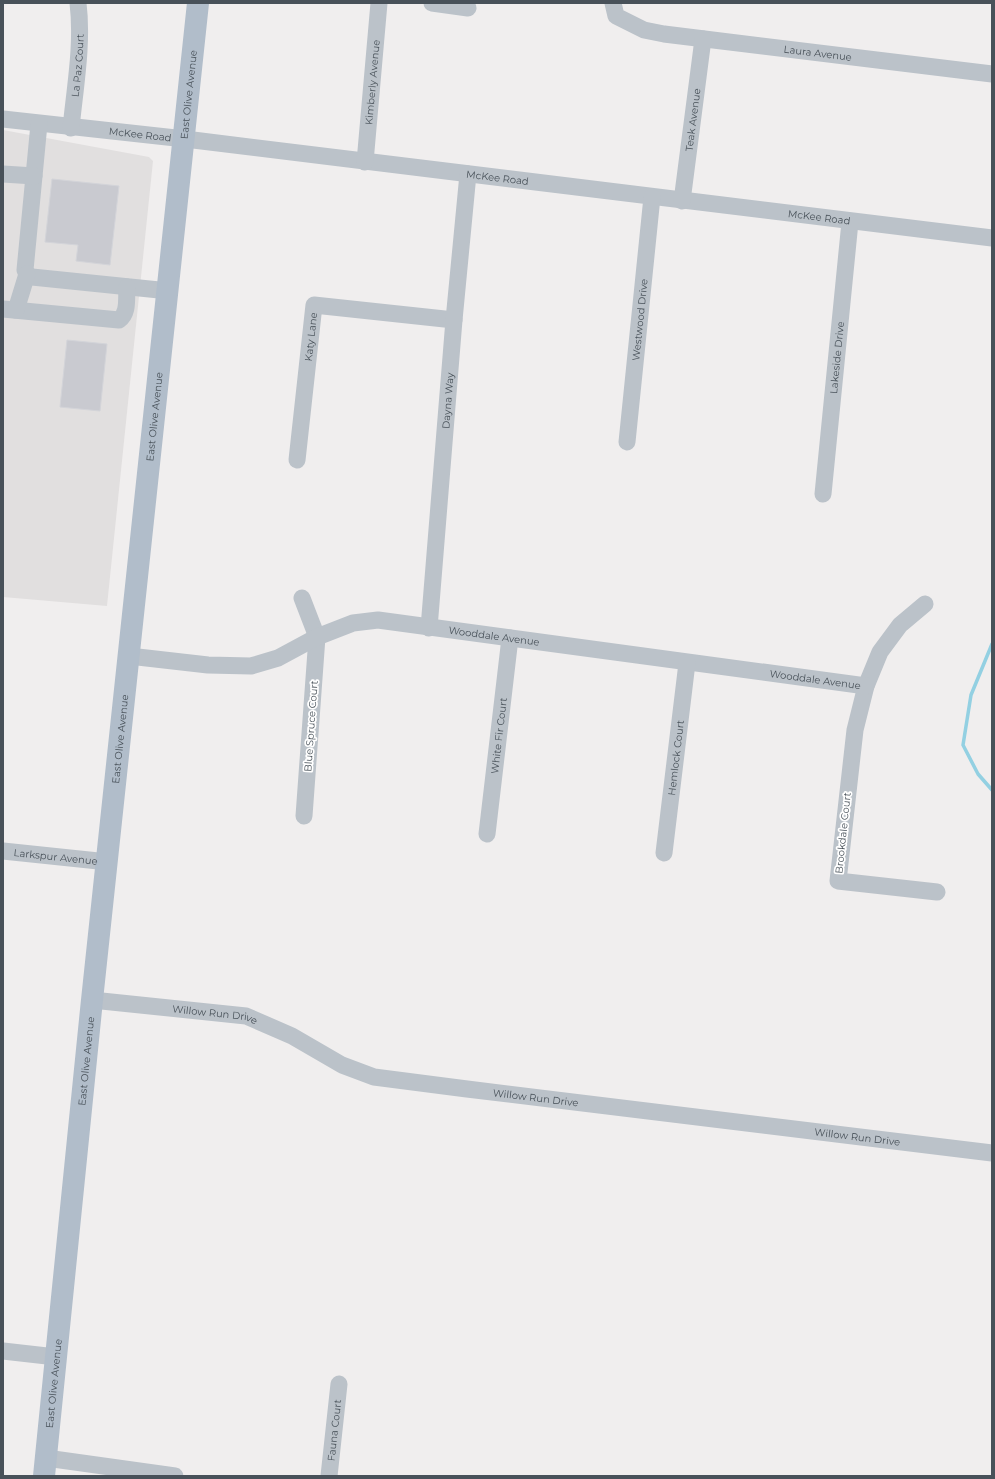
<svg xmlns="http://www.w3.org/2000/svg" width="995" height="1479" viewBox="0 0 995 1479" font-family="Montserrat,sans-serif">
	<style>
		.education { fill: #e1dfdf }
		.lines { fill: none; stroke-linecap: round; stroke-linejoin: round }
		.stream { stroke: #93d0e2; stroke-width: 3.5 }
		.building { fill: #c9cad0; stroke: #d3d4d9 }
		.minor { stroke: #bbc2c9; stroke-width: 17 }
		.major { stroke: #b1bdca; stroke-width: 22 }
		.labels { text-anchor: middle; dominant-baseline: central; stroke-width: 3.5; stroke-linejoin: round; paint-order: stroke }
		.street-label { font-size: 10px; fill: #485159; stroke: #fff }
	</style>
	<rect width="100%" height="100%" fill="#f0eeee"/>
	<path class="education" d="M3 130 149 157 153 161 107 606 3 597Z"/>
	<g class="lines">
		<path class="stream" d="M992 644 971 695 963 745 978 774 992 790"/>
	</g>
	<path class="building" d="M52 179 119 186 110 265 76 261 78 245 45 242Z
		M67 340 107 344 100 411 60 407Z"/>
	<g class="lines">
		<g class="minor">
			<path d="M432 3 468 8"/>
			<path id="s1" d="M613 3 616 16 644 30 664 34 992 74"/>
			<path id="s2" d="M3 119 185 139 992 238"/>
			<path d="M39 124 25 270 27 274 32 277 169 291"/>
			<path id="s3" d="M71 128C75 87 83 44 78 3"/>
			<path id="s4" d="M365 162 379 3"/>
			<path d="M3 174 34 176"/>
			<path id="s5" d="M682 201 703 39"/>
			<path d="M3 309 119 320C129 313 126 298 127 287"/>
			<path d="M16 310 27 274"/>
			<path id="s6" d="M627 442 652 197"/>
			<path id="s7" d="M297 460 314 305 454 320"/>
			<path id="s8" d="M823 494 850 222"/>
			<path d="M302 598 317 637 304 816"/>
			<path d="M925 604 900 625 880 652 866 686 855 730 838 881 937 892"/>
			<path id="s9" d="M429 628 454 320 468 174"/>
			<path id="s10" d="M129 656 208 665 251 666 278 658 317 637 353 623 378 620 866 686"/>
			<path id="s11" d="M487 834 510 638"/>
			<path id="s12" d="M3 851 108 862"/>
			<path id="s13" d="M664 853 687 663"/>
			<path id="s14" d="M92 1000 246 1016 292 1036 342 1065 374 1077 467 1089 992 1153"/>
			<path d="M3 1351 56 1357"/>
			<path d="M46 1458 175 1476"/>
			<path id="s15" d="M329 1476 339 1384"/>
		</g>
		<path class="major" id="s16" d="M44 1476 92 1000 198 3"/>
	</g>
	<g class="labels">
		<g class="street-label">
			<text stroke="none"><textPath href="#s1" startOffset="220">Laura Avenue</textPath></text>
			<text stroke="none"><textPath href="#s3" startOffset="63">La Paz Court</textPath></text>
			<text stroke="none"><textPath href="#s4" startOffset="80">Kimberly Avenue</textPath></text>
			<text stroke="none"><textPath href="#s16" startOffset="1389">East Olive Avenue</textPath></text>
			<text stroke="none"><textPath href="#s5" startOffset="82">Teak Avenue</textPath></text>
			<text stroke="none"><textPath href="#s2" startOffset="138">McKee Road</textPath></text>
			<text stroke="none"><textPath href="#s2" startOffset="498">McKee Road</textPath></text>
			<text stroke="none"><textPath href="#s2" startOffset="822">McKee Road</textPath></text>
			<text stroke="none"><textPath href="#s6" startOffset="123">Westwood Drive</textPath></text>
			<text stroke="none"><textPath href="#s7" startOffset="124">Katy Lane</textPath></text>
			<text stroke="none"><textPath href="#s8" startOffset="137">Lakeside Drive</textPath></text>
			<text stroke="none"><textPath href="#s9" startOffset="228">Dayna Way</textPath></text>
			<text stroke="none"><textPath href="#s16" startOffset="1065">East Olive Avenue</textPath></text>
			<text stroke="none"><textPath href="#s10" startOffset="376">Wooddale Avenue</textPath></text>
			<text stroke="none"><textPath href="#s10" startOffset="700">Wooddale Avenue</textPath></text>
			<text transform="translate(311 726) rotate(-86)">Blue Spruce Court</text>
			<text stroke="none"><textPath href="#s11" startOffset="99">White Fir Court</textPath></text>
			<text stroke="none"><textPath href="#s16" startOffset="741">East Olive Avenue</textPath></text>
			<text stroke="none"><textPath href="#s13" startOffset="96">Hemlock Court</textPath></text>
			<text transform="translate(843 833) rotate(-84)">Brookdale Court</text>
			<text stroke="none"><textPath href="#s12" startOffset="53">Larkspur Avenue</textPath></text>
			<text stroke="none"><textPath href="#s14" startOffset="124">Willow Run Drive</textPath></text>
			<text stroke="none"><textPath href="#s16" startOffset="417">East Olive Avenue</textPath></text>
			<text stroke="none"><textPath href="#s14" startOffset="460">Willow Run Drive</textPath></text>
			<text stroke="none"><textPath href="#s14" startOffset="784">Willow Run Drive</textPath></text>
			<text stroke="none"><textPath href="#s16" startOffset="93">East Olive Avenue</textPath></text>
			<text stroke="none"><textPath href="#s15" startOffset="46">Fauna Court</textPath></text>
		</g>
	</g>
	<rect width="995" height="1479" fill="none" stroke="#485159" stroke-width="8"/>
</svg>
